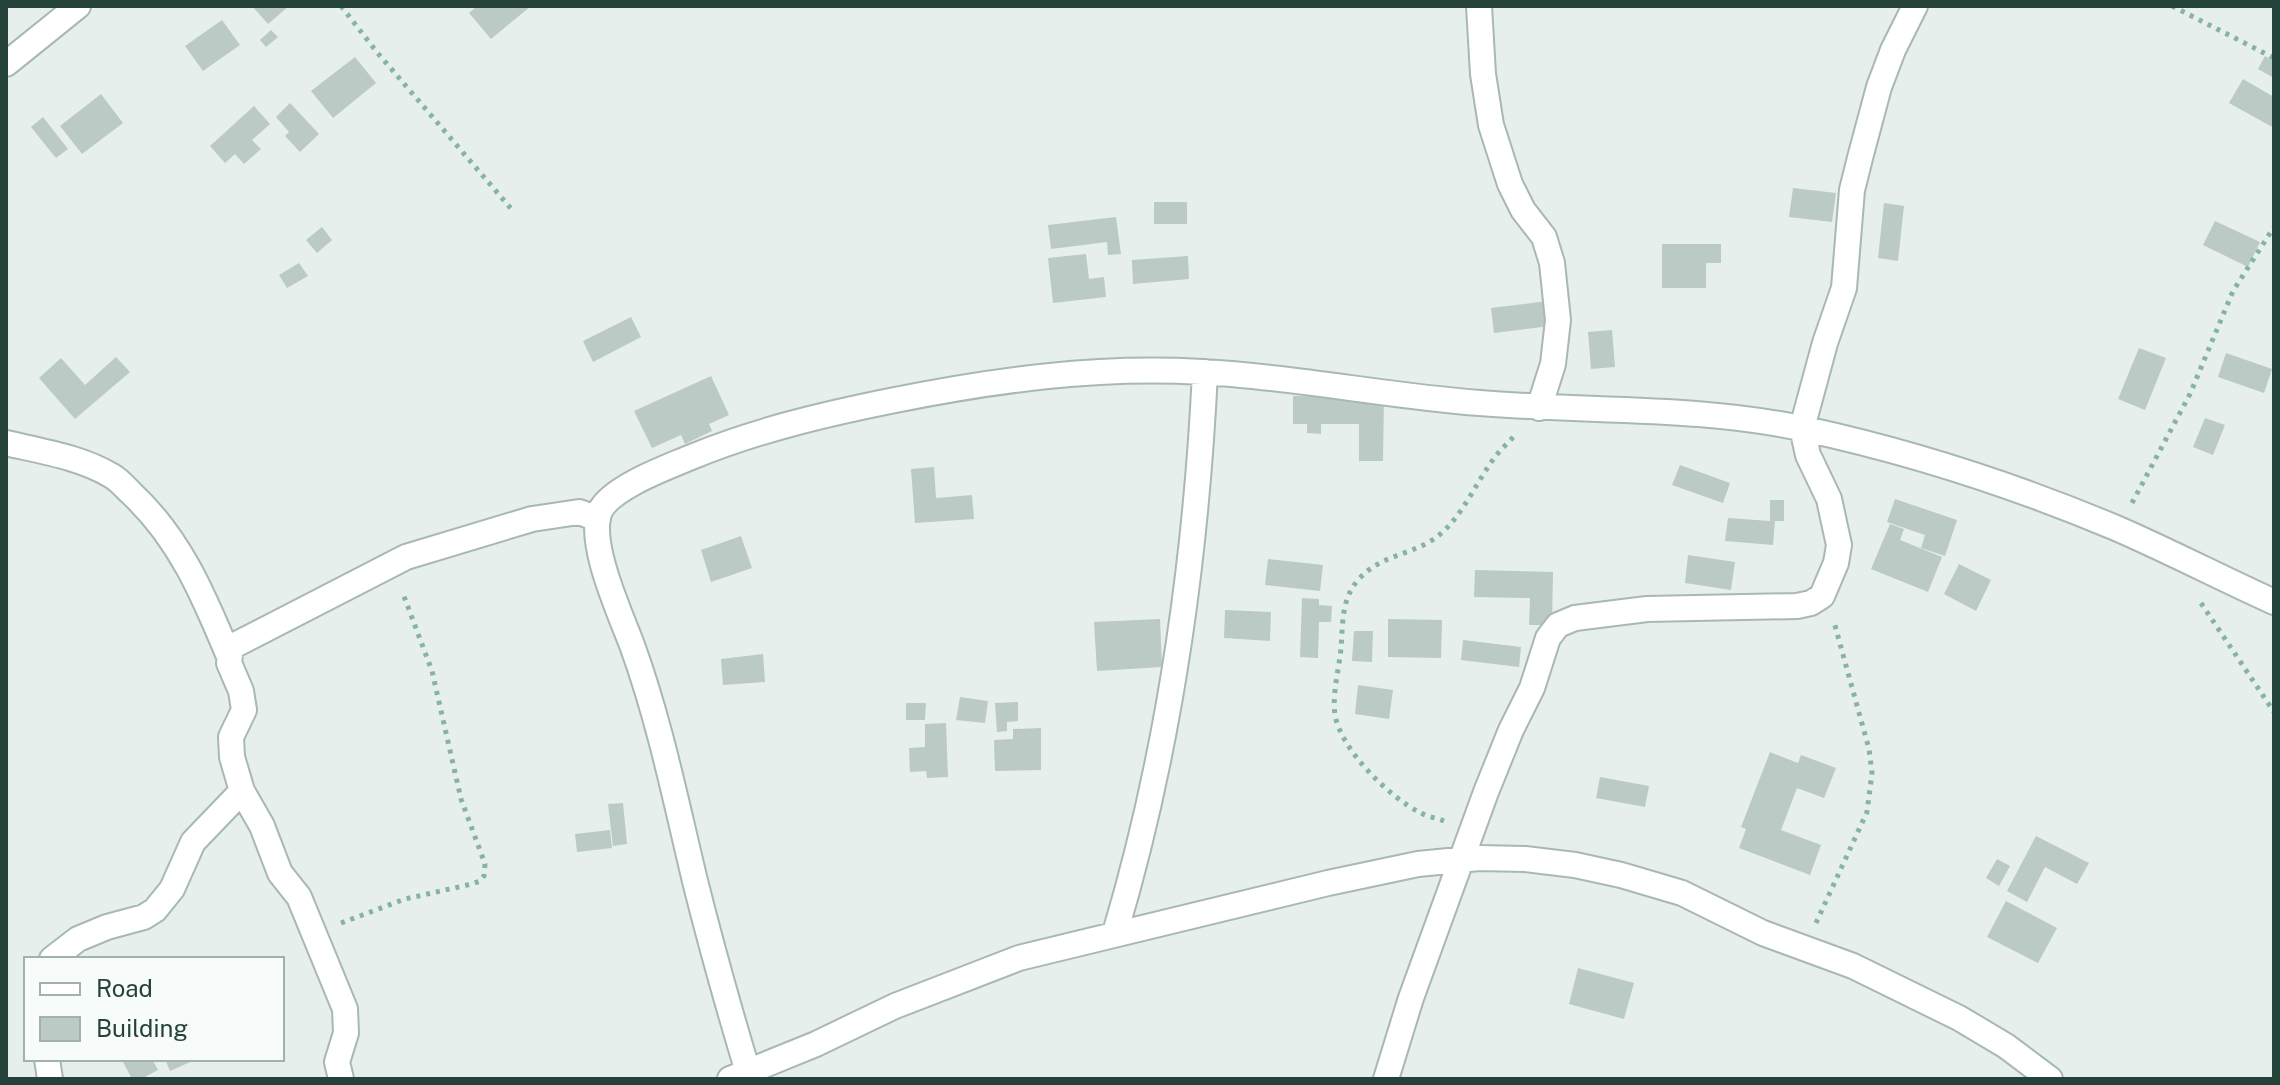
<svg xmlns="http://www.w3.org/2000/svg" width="2280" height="1085" viewBox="0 0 2280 1085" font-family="'Public Sans',sans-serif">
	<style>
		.building { fill: #bbcac4 }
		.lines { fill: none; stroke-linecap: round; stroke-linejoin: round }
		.minor-casing { stroke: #a8b8b2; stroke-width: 28 }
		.path { stroke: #86b3a5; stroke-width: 5; stroke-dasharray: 4 6; stroke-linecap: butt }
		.minor { stroke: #fff; stroke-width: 24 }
	</style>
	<rect width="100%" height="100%" fill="#e6efeb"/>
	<path class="building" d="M252 6H289L268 24Z
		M477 6H531L491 39 469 13Z
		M222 20 240 45 203 71 185 46Z
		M271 30 278 37 266 47 260 40Z
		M2265 56 2274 61V78L2258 69Z
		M355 57 376 83 333 118 311 91Z
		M2243 79 2274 97V128L2229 103Z
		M101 94 123 123 82 154 60 126Z
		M290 103 319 134 300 152 285 136 289 132 276 117Z
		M254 106 270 124 252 140 261 149 244 164 235 154 225 163 210 146Z
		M43 117 68 149 56 158 31 127Z
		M1793 188 1836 193 1832 222 1789 217Z
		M1154 202H1187V224H1154Z
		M1884 203 1904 206 1898 261 1878 258Z
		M1116 217 1121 254 1108 255 1107 242 1051 249 1048 225Z
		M2215 221 2260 242 2248 267 2203 245Z
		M322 227 332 240 317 253 306 240Z
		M1662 244H1721V263H1706V288H1662Z
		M1086 254 1089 279 1104 277 1106 297 1053 303 1048 258Z
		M1188 256 1189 279 1133 284 1132 260Z
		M299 263 308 276 287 288 279 275Z
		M1547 301 1550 326 1494 333 1491 308Z
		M631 317 641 337 593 362 583 341Z
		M1612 330 1615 367 1591 369 1588 332Z
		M2139 348 2166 358 2145 410 2118 399Z
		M2226 353 2272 369 2264 393 2218 377Z
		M116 357 130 372 75 419 39 378 61 358 85 385Z
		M711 376 729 415 709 424 712 431 685 444 681 435 652 448 634 411Z
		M1293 396 1384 397 1383 461H1359V424H1321V434L1307 433V424H1293Z
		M2205 418 2225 425 2213 455 2193 447Z
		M1680 465 1730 483 1723 503 1672 485Z
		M934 467 936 498 972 495 974 519 915 523 911 469Z
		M1895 499 1957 520 1945 556 1921 548 1925 535 1887 522Z
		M1770 500H1784V521H1775L1773 545 1725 541 1728 518 1770 521Z
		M1890 524 1904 529 1900 540 1942 557 1928 592 1871 569Z
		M741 536 752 568 711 582 701 550Z
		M1688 555 1735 562 1731 590 1685 583Z
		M1268 559 1323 565 1320 591 1265 585Z
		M1959 564 1991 580 1976 611 1944 594Z
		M1475 570 1553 572 1552 625H1529L1530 598 1474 597Z
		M1302 598 1319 599V605L1332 606 1331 622H1319L1318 658 1300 657Z
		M1225 610 1271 612 1270 641 1224 638Z
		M1160 619 1162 667 1097 671 1094 622Z
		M1388 619 1442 620 1441 658 1388 657Z
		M1354 631H1373L1372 662 1352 661Z
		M1463 640 1521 647 1519 667 1461 660Z
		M763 654 765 682 723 685 721 659Z
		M1358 685 1393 690 1389 719 1355 714Z
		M960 697 988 701 985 723 956 720Z
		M1018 702V721L1007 722V731L997 732 995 703Z
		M906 703H926L925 720H906Z
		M946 723 948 777 927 778 926 771 910 772 909 748 925 747V724Z
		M1041 728V770L995 771 994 740 1013 739V729Z
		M1770 752 1798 763 1801 755 1836 768 1824 798 1797 788 1781 830 1821 845 1810 875 1739 848 1746 829 1741 827Z
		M1600 777 1649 786 1645 807 1596 798Z
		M623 803 627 844 613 846 608 804Z
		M610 830 612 848 577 852 575 834Z
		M2036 836 2089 863 2077 884 2045 867 2027 902 2007 891Z
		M1997 859 2010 866 1999 886 1986 878Z
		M2006 901 2057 928 2038 963 1987 937Z
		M1578 968 1634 983 1624 1019 1569 1004Z
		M129 1059H152L158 1070 141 1079H132L123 1062Z
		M165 1059H197L170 1071Z"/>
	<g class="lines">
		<defs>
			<path id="minor" d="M1479 6 1483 74 1491 125 1510 184 1523 210 1544 237 1552 263 1558 320 1553 364 1539 408
				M6 64 78 6
				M6 443C40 451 81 457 112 476 119 480 125 487 130 492 179 537 203 594 228 654
				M1115 933C1169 752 1196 561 1205 372
				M52 959 78 939 107 927 144 917 155 910 172 889 193 842 242 791
				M47 1059 50 1079
				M748 1072C729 1009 711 945 695 881 676 802 660 722 632 645 620 613 587 542 600 511 611 488 665 468 689 458 754 431 821 415 890 401 994 380 1096 366 1202 372 1296 377 1387 396 1480 403 1588 412 1699 406 1805 429 1911 452 2016 486 2116 528 2169 551 2221 578 2274 602
				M341 1079 337 1062 346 1033 345 1009 299 897 280 873 262 826 242 791 232 757 231 737 244 710 241 691 229 663 231 647 406 557 532 519 579 512 598 519
				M730 1079 816 1044 895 1006 1019 958 1328 883 1418 864 1479 858 1525 859 1575 865 1621 875 1682 893 1763 933 1853 966 1959 1018 2006 1046 2050 1079
				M1386 1079 1411 998 1486 792 1511 730 1532 688 1548 638 1558 625 1575 618 1647 609 1797 606 1811 603 1822 596 1836 563 1839 545 1829 499 1808 455 1802 428 1825 343 1844 288 1852 190 1860 158 1879 87 1893 50 1915 6"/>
		</defs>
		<use href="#minor" class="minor-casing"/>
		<path class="path" d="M341 6 376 51 513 211
			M2172 6 2274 58
			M2132 503 2190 394 2233 291 2274 227
			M2201 603 2274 712
			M1444 821C1437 818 1428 817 1421 813 1390 798 1341 750 1335 715 1332 692 1339 670 1341 648 1343 624 1341 598 1359 579 1381 554 1414 555 1438 536 1463 516 1476 482 1495 457 1501 449 1509 442 1516 434
			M341 923 405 899 472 884 480 881 484 876 485 864 461 799 432 671 402 591
			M1816 923 1867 812 1872 773 1869 749 1834 622"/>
		<use href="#minor" class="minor"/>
	</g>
	<rect width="2280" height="1085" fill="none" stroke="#24423a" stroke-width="16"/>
	<rect x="24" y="957" width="260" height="104" fill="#f7fbf9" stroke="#a3b1ad" stroke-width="2"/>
	<rect x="40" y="983" width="40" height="12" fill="#ffffff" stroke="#a3b1ad" stroke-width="2"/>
	<text x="96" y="997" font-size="24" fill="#24423a">Road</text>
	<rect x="40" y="1017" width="40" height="24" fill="#bbcac4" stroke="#a3b1ad" stroke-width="2"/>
	<text x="96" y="1037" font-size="24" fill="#24423a">Building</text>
</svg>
